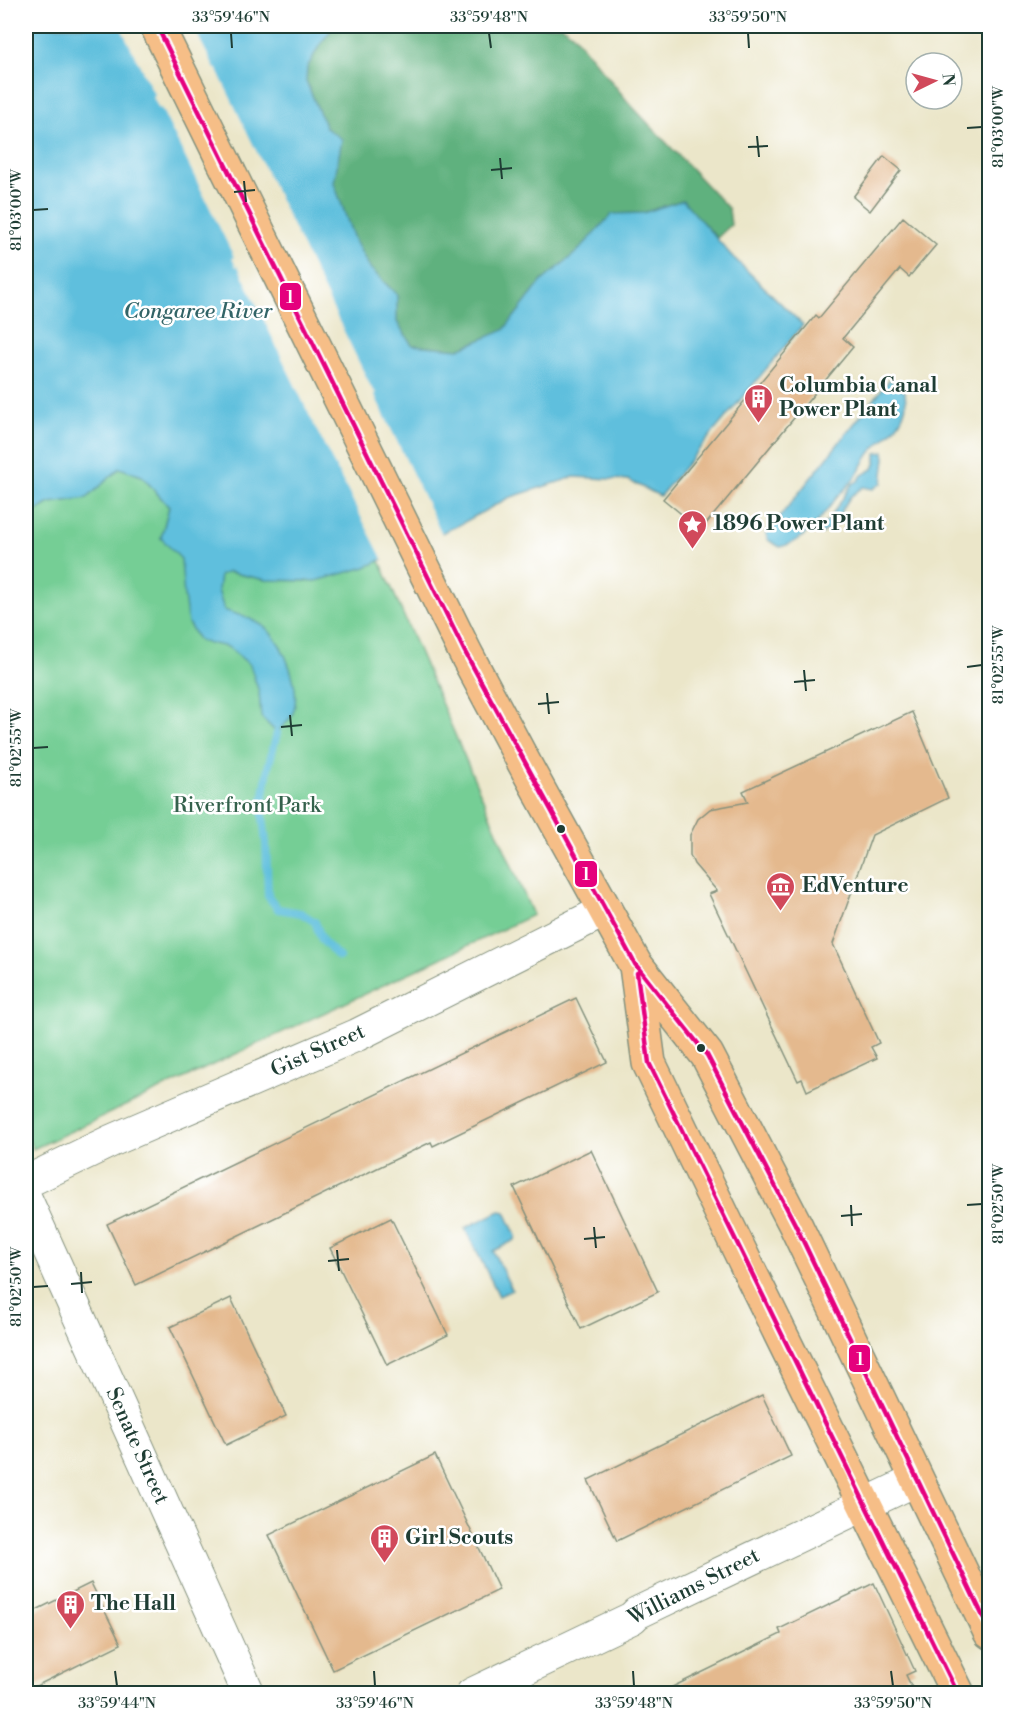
<svg xmlns="http://www.w3.org/2000/svg" width="1015" height="1719" viewBox="0 0 1015 1719" font-family="'Libre Bodoni',serif">
	<style>
		.green { fill: #74ce95; stroke: #4a8664; stroke-width: 1.5 }
		.forest { fill: #5fb17e; stroke: #3f7759; stroke-width: 1.5 }
		.water { fill: #5fbfdd; stroke: #3f7e88; stroke-width: 1.5 }
		.pier { fill: #ebe6c9 }
		.lines { fill: none; stroke-linecap: round; stroke-linejoin: round }
		.stream { stroke: #5fbfdd; stroke-width: 8 }
		.building { fill: #e4b98e }
		.minor-casing { stroke: #85927e; stroke-width: 34 }
		.major-casing { stroke: #85927e; stroke-width: 36 }
		.minor { stroke: #fff; stroke-width: 32 }
		.major { stroke: #f6be87; stroke-width: 33 }
		.bus-1-casing { stroke: #fff; stroke-width: 9 }
		.bus-1 { stroke: #e5007d; stroke-width: 4.5 }
		.ticks { fill: none; stroke: #1f3d34; stroke-width: 2 }
		.bus-dot { fill: #1f3d34; stroke: #fff; stroke-width: 2 }
		.labels { text-anchor: middle; dominant-baseline: central; stroke-width: 5; stroke-linejoin: round; paint-order: stroke }
		.poi-label { font-size: 21px; font-weight: bold; fill: #1f3d34; stroke: #fff; text-anchor: start }
		.park-label { font-size: 21px; fill: #34614c; stroke: #fff }
		.street-label { font-size: 21px; fill: #1f3d34; stroke: #fff }
		.water-label { font-size: 22px; font-style: italic; fill: #326467; stroke: #fff }
		.line-badge { stroke: #fff; stroke-width: 2 }
		.badge-label { font-size: 16px; text-anchor: middle; font-weight: bold; fill: #fff }
		.neatline { fill: none; stroke: #1f3d34; stroke-width: 2 }
		.ticks-label { font-size: 15px; text-anchor: middle; fill: #1f3d34 }
	</style>
	<rect width="100%" height="100%" fill="#fff"/>
	<filter id="ink" filterUnits="userSpaceOnUse"><feTurbulence type="fractalNoise" baseFrequency=".0167" numOctaves="2"/><feDisplacementMap in="SourceGraphic" scale="12" xChannelSelector="R" yChannelSelector="G"/><feConvolveMatrix kernelMatrix="1 2 1 2 8 2 1 2 1" color-interpolation-filters="sRGB"/></filter>
	<filter id="wash" filterUnits="userSpaceOnUse"><feTurbulence type="fractalNoise" baseFrequency=".008" numOctaves="4" result="noise"/><feDisplacementMap in="SourceGraphic" scale="24" xChannelSelector="R" yChannelSelector="G"/><feGaussianBlur stdDeviation="1.35" result="paint"/><feColorMatrix in="noise" values="0 0 0 0 0 0 0 0 0 0 0 0 0 0 0 0 0 1.4 0 .05"/><feComposite in="paint" operator="in"/></filter>
	<g filter="url(#wash)">
		<rect width="100%" height="100%" fill="#ebe6c9"/>
		<path class="green" d="M120 468 142 476 169 507 161 538 229 572 266 580 315 581 380 561 533 915 33 1149 26 1135V517L50 503 87 497Z"/>
		<path class="forest" d="M334 26H562L572 33 629 103 729 209 731 225 717 238 682 200 643 213 612 214 578 251 542 281 504 330 459 349 412 345 397 322V295L370 268 354 239 334 183 341 139 326 128 306 81 307 68 319 46Z"/>
		<path class="water" d="M26 26H334L319 46 307 68 306 81 326 128 342 139 334 183 354 239 370 268 397 295V322L412 345 459 349 504 330 542 281 578 251 612 214 643 213 683 200 731 255 803 325 660 496 628 480 574 477 508 498 459 525 366 567 316 581 266 580 229 572 220 575 218 590 224 610C238 615 256 619 267 629 285 646 303 691 292 715 289 721 281 727 277 733L261 717 259 692 250 665 228 647 199 641 188 623 184 596 181 559 161 538 169 507 142 476 120 468 87 498 50 503 26 517Z
			M890 379 897 387 905 391C905 397 907 404 905 409 900 429 883 438 871 452 864 461 860 471 854 479 849 485 843 491 838 496 822 516 807 541 780 547L768 540 766 534Z
			M884 452 885 458 882 483 873 489 863 487 850 497 831 527 822 534 819 533 821 526 828 521 852 484 858 481 862 475 873 469 876 461V453Z
			M500 1211 505 1212 516 1236 515 1240 493 1251 512 1290 499 1296 465 1228Z"/>
		<path class="pier" d="M120 26H193L215 69 216 68 371 387 376 393 374 394 443 536 384 562 314 425 238 266 236 267 232 258 234 257 161 108 159 109 153 97 155 96Z"/>
		<g class="lines">
			<path class="stream" d="M277 733 268 768 262 808 266 843 268 896 278 909 301 913 315 922 322 940 339 957"/>
		</g>
		<g id="blocks">
			<path class="building" d="M884 156 901 170 870 211 853 197Z
				M903 217 936 245 909 277 900 269 843 338 853 347 701 530 663 499 816 315 819 318Z
				M912 712 948 798 872 835 833 944 879 1043 871 1047 877 1058 807 1091 802 1079 798 1081 709 894 717 891 694 864 690 855V835L698 819 710 809 748 802 743 791Z
				M576 998 607 1062 433 1146 431 1142 136 1285 107 1224Z
				M591 1150 658 1292 581 1329 514 1187Z
				M391 1218 448 1335 387 1365 330 1248Z
				M231 1298 286 1416 226 1445 170 1327Z
				M762 1395 791 1456 617 1541 588 1480Z
				M435 1455 499 1590 333 1670 269 1535Z
				M91 1583 121 1644 26 1691V1615Z
				M874 1583 915 1671 906 1675 915 1694H658L781 1634 779 1629Z"/>
		</g>
	</g>
	<g filter="url(#ink)">
		<use href="#blocks" fill-opacity="0" stroke="#85927e" stroke-width="1.5"/>
		<g class="lines">
			<defs>
				<path id="minor" d="M26 1182 113 1140 357 1035 606 910
					M26 1199 249 1694
					M472 1694 632 1618 637 1613 916 1480"/>
				<path id="major" d="M157 26 465 652 530 774 635 964 707 1055 795 1224 990 1632
					M636 966 649 1063 749 1270 958 1694"/>
			</defs>
			<use href="#minor" class="minor-casing"/>
			<use href="#major" class="major-casing"/>
			<use href="#minor" class="minor"/>
			<use href="#major" class="major"/>
			<defs>
				<path id="bus-1" d="M157 26 465 652 635 964 707 1055 795 1224 990 1631
					M637 973 649 1063 958 1694"/>
			</defs>
			<use href="#bus-1" class="bus-1-casing"/>
			<use href="#bus-1" class="bus-1"/>
		</g>
	</g>
	<path class="ticks" d="M231 33 232 48M489 33 491 48M748 33 749 48M967 128 982 127M757 136 759 157M748 147 768 146M500 158 502 179M491 170 512 168M244 181 246 202M234 192 255 190M33 210 48 209M967 667 982 665M804 670 806 691M794 682 815 680M547 693 549 714M538 704 559 702M290 715 292 736M281 727 302 725M33 748 48 747M851 1205 852 1226M967 1205 982 1204M841 1216 862 1214M594 1227 596 1248M584 1239 605 1237M337 1250 339 1271M328 1261 349 1259M81 1272 82 1293M71 1284 92 1282M33 1287 48 1286M115 1671 117 1686M374 1671 375 1686M633 1671 634 1686M891 1671 893 1686"/>
	<defs>
		<symbol id="building-pin" viewBox="-11 -11 22 30"><path d="M0 17L-7.5 6A9.5 9.5 0 1 1 7.5 6Z" fill="#d1495b" stroke="#fff"/><path d="M-4-6H4V6H1V3H-1V6H-4ZM-2.5-4.3h1.7v1.8h-1.7ZM.8-4.3h1.7v1.8H.8ZM-2.5-1h1.7V.8h-1.7ZM.8-1h1.7V.8H.8Z" fill="#fff"/></symbol>
		<symbol id="sight-pin" viewBox="-11 -11 22 30"><path d="M0 17L-7.5 6A9.5 9.5 0 1 1 7.5 6Z" fill="#d1495b" stroke="#fff"/><path d="M0-6L1.8-2.2L6-1.7L2.9 1.2L3.7 5.4L0 3.3L-3.7 5.4L-2.9 1.2L-6-1.7L-1.8-2.2Z" fill="#fff"/></symbol>
		<symbol id="museum-pin" viewBox="-11 -11 22 30"><path d="M0 17L-7.5 6A9.5 9.5 0 1 1 7.5 6Z" fill="#d1495b" stroke="#fff"/><path d="M0-6L6-3V-2H-6V-3ZM-5-1h2V3h-2ZM-1-1h2V3h-2ZM3-1h2V3H3ZM-6 4H6V6H-6Z" fill="#fff"/></symbol>
	</defs>
	<g fill-rule="evenodd">
		<use href="#building-pin" x="742" y="382" width="33" height="45"/>
		<use href="#sight-pin" x="676" y="508" width="33" height="45"/>
		<use href="#museum-pin" x="764" y="870" width="33" height="45"/>
		<use href="#building-pin" x="368" y="1522" width="33" height="45"/>
		<use href="#building-pin" x="54" y="1588" width="33" height="45"/>
	</g>
	<g class="bus-dot">
		<circle cx="561" cy="829" r="5"/>
		<circle cx="701" cy="1048" r="5"/>
	</g>
	<g class="labels">
		<g class="poi-label">
			<text x="779" y="386">Columbia Canal<tspan x="779" dy="24">Power Plant</tspan></text>
			<text x="713" y="524">1896 Power Plant</text>
			<text x="802" y="886">EdVenture</text>
			<text x="405" y="1538">Girl Scouts</text>
			<text x="91" y="1604">The Hall</text>
		</g>
		<g class="park-label">
			<text x="247" y="806">Riverfront Park</text>
		</g>
		<g class="street-label">
			<text transform="translate(318 1051) rotate(-24)">Gist Street</text>
			<text transform="translate(137 1446) rotate(66)">Senate Street</text>
			<text transform="translate(694 1587) rotate(-27)">Williams Street</text>
		</g>
		<g class="water-label">
			<text x="198" y="311">Congaree River</text>
		</g>
	</g>
	<g class="line-badge">
		<rect x="279" y="282" width="23" height="29" rx="6" fill="#e5007d"/>
		<rect x="574" y="860" width="24" height="28" rx="6" fill="#e5007d"/>
		<rect x="848" y="1344" width="23" height="29" rx="6" fill="#e5007d"/>
	</g>
	<g class="badge-label">
		<text x="290" y="303">1</text>
		<text x="586" y="880">1</text>
		<text x="860" y="1365">1</text>
	</g>
	<rect width="1015" height="1719" fill="none" stroke="#fff" stroke-width="66"/>
	<g transform="translate(934 81) rotate(85)"><circle r="28" fill="#ffffff" stroke="#a5b1ae" stroke-width="1.5"/>
	<path d="M0-4.5L10 22L0 15L-10 22Z" fill="#d1495b"/>
	<text y="-9" font-size="16" font-weight="bold" text-anchor="middle" fill="#1f3d34">N</text>
	</g>
	<rect x="33" y="33" width="949" height="1653" class="neatline"/>
	<g class="ticks-label">
		<text x="231" y="22">33°59'46"N</text>
		<text x="489" y="22">33°59'48"N</text>
		<text x="748" y="22">33°59'50"N</text>
		<text transform="translate(998 127) rotate(-90)" y="5">81°03'00"W</text>
		<text transform="translate(16 210) rotate(-90)" y="5">81°03'00"W</text>
		<text transform="translate(998 665) rotate(-90)" y="5">81°02'55"W</text>
		<text transform="translate(16 748) rotate(-90)" y="5">81°02'55"W</text>
		<text transform="translate(998 1204) rotate(-90)" y="5">81°02'50"W</text>
		<text transform="translate(16 1287) rotate(-90)" y="5">81°02'50"W</text>
		<text x="117" y="1708">33°59'44"N</text>
		<text x="375" y="1708">33°59'46"N</text>
		<text x="634" y="1708">33°59'48"N</text>
		<text x="893" y="1708">33°59'50"N</text>
	</g>
</svg>
